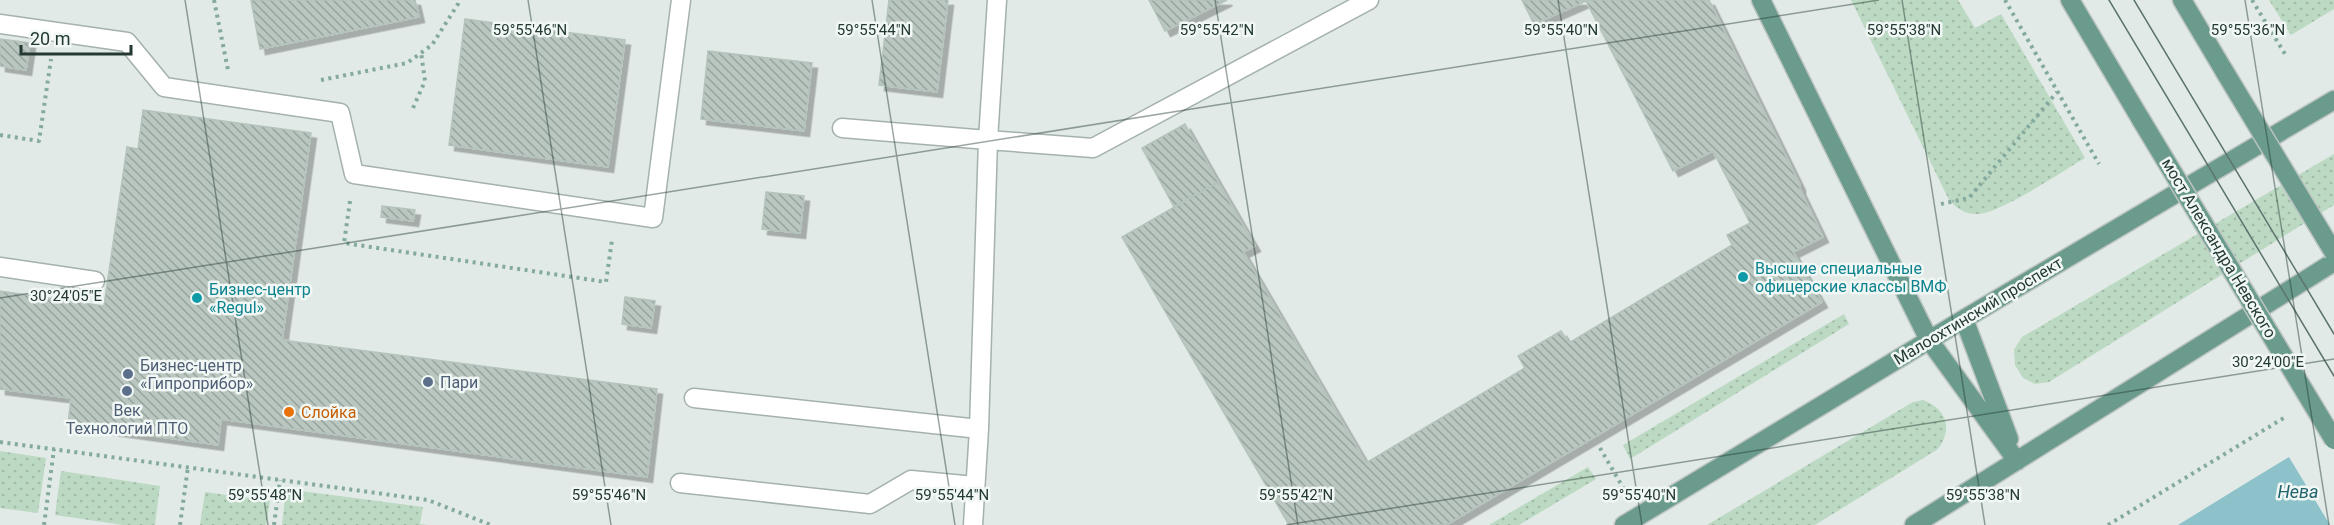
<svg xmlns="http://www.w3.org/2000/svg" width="2334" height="525" viewBox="0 0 2334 525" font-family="Roboto,sans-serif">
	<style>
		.grass { fill: url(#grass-dots) }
		.water { fill: #8ec2ca }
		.pier { fill: #e1eae6 }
		.building { fill: url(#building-back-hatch); stroke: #b4c3bc; stroke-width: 1.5; filter: url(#shadow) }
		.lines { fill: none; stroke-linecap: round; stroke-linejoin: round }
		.lane-casing { stroke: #a4b1ac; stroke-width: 21 }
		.primary-casing { stroke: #bdc4c2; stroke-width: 21 }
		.path { stroke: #84aa9d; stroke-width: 4; stroke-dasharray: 3 4.5; stroke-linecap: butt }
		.lane { stroke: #fff; stroke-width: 18 }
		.primary { stroke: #6a9b8d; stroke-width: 18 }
		.tram { stroke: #5d746e; stroke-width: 1.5 }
		.primary-bridge-casing { stroke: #bdc4c2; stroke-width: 21; stroke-linecap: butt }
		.primary-bridge { stroke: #6a9b8d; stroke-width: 18 }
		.ticks { fill: none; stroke: #233932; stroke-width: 1.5; stroke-opacity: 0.45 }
		.culture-dot { fill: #0f9aa8; stroke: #f1f7f4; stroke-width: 2 }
		.service-dot { fill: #5c6f8a; stroke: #f1f7f4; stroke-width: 2 }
		.food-dot { fill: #e8710a; stroke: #f1f7f4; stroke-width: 2 }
		.labels { text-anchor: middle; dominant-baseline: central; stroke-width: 5; stroke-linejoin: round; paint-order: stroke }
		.street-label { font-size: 16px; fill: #233932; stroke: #f1f7f4 }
		.culture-label { font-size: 16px; fill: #0d838f; stroke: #f1f7f4; text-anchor: start }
		.service-label { font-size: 16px; fill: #4e5e75; stroke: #f1f7f4; text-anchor: start }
		.food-label { font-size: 16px; fill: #c56008; stroke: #f1f7f4; text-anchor: start }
		.water-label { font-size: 18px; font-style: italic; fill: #23646e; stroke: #f1f7f4 }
		.ticks-label { font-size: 15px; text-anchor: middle; fill: #233932; stroke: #f1f7f4; stroke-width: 5; stroke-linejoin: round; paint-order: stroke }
	</style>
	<defs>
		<pattern id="grass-dots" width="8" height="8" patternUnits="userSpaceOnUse" patternTransform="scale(1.5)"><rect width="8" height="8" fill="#bcd9c3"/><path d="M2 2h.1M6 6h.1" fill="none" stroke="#a1bba8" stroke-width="1.8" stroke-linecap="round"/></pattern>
		<pattern id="building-back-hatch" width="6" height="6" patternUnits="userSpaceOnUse" patternTransform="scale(1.5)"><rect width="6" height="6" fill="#bac7c1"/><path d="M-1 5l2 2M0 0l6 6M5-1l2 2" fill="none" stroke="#97a39d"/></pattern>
		<filter id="shadow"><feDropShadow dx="5.5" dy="5.5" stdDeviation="0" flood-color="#0004"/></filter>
	</defs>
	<rect width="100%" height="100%" fill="#e1eae6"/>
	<path class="grass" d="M1851 0H1958L1975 28 2001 14 2085 158C2063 171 1999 214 1977 214 1964 214 1957 208 1949 200Z
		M2269 0H2334V9L2291 35Z
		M2334 154V205L2049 382 2035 384 2023 378 2015 365 2014 350 2022 337Z
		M1844 314 1849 324 1630 459 1623 445Z
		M1923 400C1947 409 1953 429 1938 449L1815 525H1707L1913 402Z
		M0 451 46 458 38 513 0 508Z
		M1588 467 1596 479 1519 525H1489Z
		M61 471 160 486 155 525H123L55 515Z
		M286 489 423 507 420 524 428 525H282Z
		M205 492 270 501 266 525H200Z"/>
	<path class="water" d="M2334 429V525H2178Z"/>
	<path class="pier" d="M2334 426V525H2330L2289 457 2175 525Z"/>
	<path class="building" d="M251 0H415L419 17 260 49Z
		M889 0H948L937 92 879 85Z
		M1149 0H1227L1165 31Z
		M1522 0H1709L1800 185V189L1823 237 1793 252 1822 302 1446 525H1289L1122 237 1218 182 1255 246 1243 252 1366 463 1525 368 1518 356 1561 331 1569 343 1732 245 1727 235 1750 223 1713 151 1673 171 1586 1 1534 24Z
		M465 19 625 40 608 167 449 145Z
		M0 39 30 43 26 70 0 66Z
		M708 51 812 63 804 131 701 119Z
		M143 110 311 133 282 340 657 389 647 477 221 419 218 445 68 424 71 398 0 389V291L104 306 127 147 138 149Z
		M1185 124 1218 182 1174 207 1142 148Z
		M766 192 804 196 800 233 762 229Z
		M382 206 415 210 413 221 381 217Z
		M625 297 655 301 651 328 622 324Z"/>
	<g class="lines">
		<defs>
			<path id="lane" d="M997 0 988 140 1093 148 1369 0
				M0 24 127 42 164 87 340 113 354 174 653 218 681 0
				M842 128 988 140 979 429 973 525
				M0 267 95 281
				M694 398 979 429
				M680 483 870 504 911 480 975 486"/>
			<path id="primary" d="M1761 0 1929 340 2017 461
				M2070 0 2140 118
				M2182 0 2223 69
				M1964 319 2009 439
				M1624 525 1964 319 2334 100
				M1914 525 2334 262"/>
		</defs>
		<use href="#lane" class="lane-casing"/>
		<use href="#primary" class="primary-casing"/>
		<path class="path" d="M214 0 228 70
			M2005 0 2099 164
			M2252 0 2285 54
			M321 80 407 63 432 45 458 4 459 0
			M413 108 425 81 421 52
			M0 135 39 141 51 59
			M350 201 344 243 606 282 612 240
			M1941 204 1969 198 2057 92
			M0 442 428 500 491 525
			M1600 448 1625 491
			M44 525 54 449
			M180 525 188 467
			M274 525 280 480
			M2108 525 2287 416"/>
		<use href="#lane" class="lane"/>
		<use href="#primary" class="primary"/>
		<path class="tram" d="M2109 0 2334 376
			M2134 0 2334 334"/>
		<defs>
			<path id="primary-bridge" d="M2223 69 2334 253
				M2140 118 2334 440"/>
		</defs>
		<use href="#primary-bridge" class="primary-bridge-casing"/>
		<use href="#primary-bridge" class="primary-bridge"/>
	</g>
	<path class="ticks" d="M185 0 268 525M528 0 611 525M872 0 955 525M1215 0 1298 525M1558 0 1642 525M1902 0 1985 525M2245 0 2329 525M0 298 1879 0M1286 525 2334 359"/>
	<g class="culture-dot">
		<circle cx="1743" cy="277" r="6"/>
		<circle cx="197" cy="298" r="6"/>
	</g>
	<g class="service-dot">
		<circle cx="128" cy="374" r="6"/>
		<circle cx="428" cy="382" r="6"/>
		<circle cx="127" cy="391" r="6"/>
	</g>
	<circle class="food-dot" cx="289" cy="412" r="6"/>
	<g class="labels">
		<g class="street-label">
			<text transform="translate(2219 248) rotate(59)">мост Александра Невского</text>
			<text transform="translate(1978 311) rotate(-31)">Малоохтинский проспект</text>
		</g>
		<g class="culture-label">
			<text x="1755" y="268">Высшие специальные<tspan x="1755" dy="18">офицерские классы ВМФ</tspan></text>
			<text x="209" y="289">Бизнес-центр<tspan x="209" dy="18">«Regul»</tspan></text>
		</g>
		<g class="service-label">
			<text x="140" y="365">Бизнес-центр<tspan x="140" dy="18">«Гипроприбор»</tspan></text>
			<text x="440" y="382">Пари</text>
			<text x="127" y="410" text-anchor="middle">Век<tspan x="127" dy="18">Технологий ПТО</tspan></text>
		</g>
		<g class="food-label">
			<text x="301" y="412">Слойка</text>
		</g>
		<g class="water-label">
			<text x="2298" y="491">Нева</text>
		</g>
	</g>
	<g class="ticks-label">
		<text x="1904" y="35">59°55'38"N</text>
		<text x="2248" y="35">59°55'36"N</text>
		<text x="530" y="35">59°55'46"N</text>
		<text x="874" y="35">59°55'44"N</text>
		<text x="1217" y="35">59°55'42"N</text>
		<text x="1561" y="35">59°55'40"N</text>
		<text x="66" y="301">30°24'05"E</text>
		<text x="2268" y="367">30°24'00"E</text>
		<text x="265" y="500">59°55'48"N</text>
		<text x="609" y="500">59°55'46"N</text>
		<text x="952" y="500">59°55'44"N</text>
		<text x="1296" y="500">59°55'42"N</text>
		<text x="1639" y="500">59°55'40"N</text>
		<text x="1983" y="500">59°55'38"N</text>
	</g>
	<path d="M21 45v9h110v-9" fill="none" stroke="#233932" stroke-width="3"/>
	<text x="30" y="45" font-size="18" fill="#233932" stroke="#f1f7f4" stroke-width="4.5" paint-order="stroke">20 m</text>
</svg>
